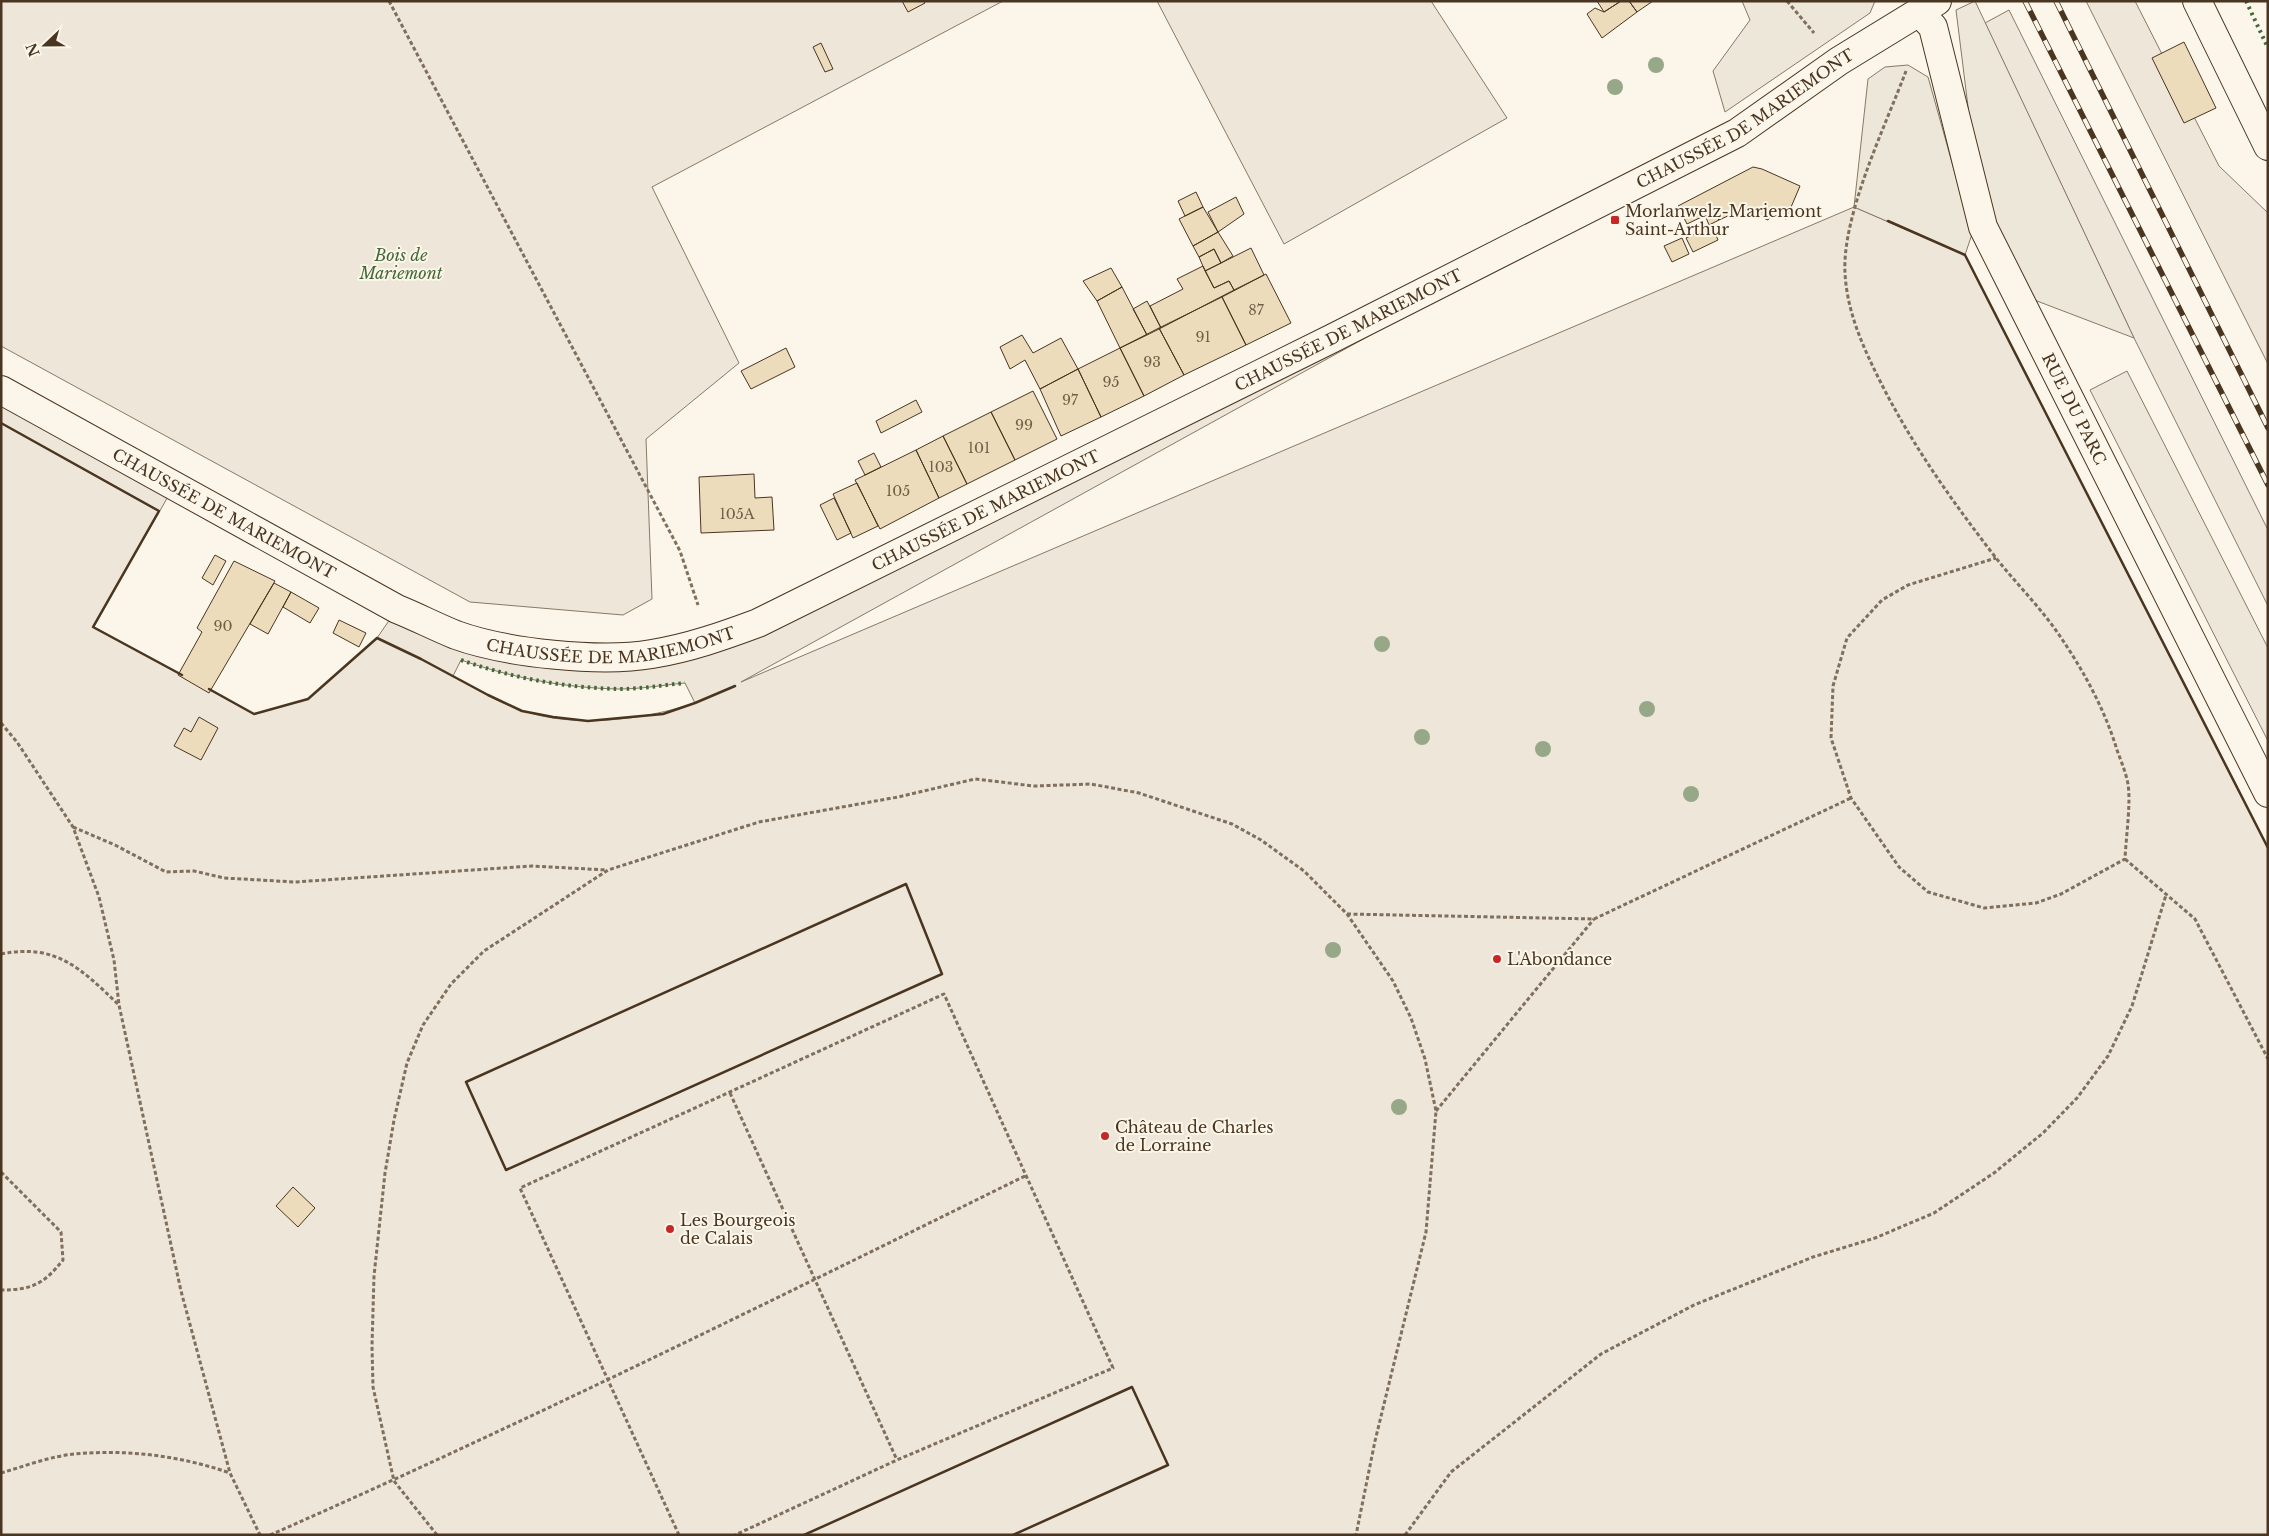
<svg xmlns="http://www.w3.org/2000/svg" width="2269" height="1536" viewBox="0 0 2269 1536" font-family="'Libre Baskerville',serif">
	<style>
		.green { fill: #ede6d9; stroke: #887966; fill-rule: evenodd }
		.parking { fill: #ede7d9; stroke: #887966 }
		.building { fill: #ecdcbc; stroke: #4a3520 }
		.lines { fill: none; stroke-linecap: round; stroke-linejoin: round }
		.minor-casing { stroke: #4a3520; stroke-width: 30 }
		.path { stroke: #7f6f5c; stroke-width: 3; stroke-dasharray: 4 2.5; stroke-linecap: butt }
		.minor { stroke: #fbf6e9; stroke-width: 28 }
		.rail-casing { stroke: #4a3520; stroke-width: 5.5 }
		.rail { stroke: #fbf6e9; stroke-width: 4; stroke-dasharray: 11; stroke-linecap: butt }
		.hedge { stroke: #436837; stroke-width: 4; stroke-dasharray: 2.5 4; stroke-linecap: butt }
		.wall { stroke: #4a3520; stroke-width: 2.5 }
		.tree { fill: #96a887 }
		.poi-dot { fill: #c62828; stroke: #fbf6e9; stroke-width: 2 }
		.labels { text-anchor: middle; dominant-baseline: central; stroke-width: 4; stroke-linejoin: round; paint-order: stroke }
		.number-label { font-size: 14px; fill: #725f47 }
		.street-label { font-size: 16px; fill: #4a3520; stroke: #fbf6e9 }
		.poi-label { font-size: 16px; fill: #4a3520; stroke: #fbf6e9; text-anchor: start }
		.park-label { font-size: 16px; font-style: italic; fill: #436837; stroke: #fbf6e9 }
	</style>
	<rect width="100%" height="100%" fill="#fbf6e9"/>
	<path class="green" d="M1 1H1003L652 187 739 363 646 439 652 599 623 615 470 602 1 346Z
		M1157 1H1431L1507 118 1284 244Z
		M2086 1H2135L2219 166 2268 213V364Z
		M2009 10 2268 530V606L2134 338 1985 23Z
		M1737 133 741 682 1854 207 1965 255 2268 848V1535H1V390L174 486 94 627 254 714 308 699 377 638 397 609 523 651 680 649ZM461 660C513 678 565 688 619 689 641 689 663 685 685 683L695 703C644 720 573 729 521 710 497 702 475 688 453 676Z"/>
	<path class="parking" d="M1742 1H1875L1870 13 1725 112 1713 71 1750 20Z
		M1975 1 2134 338 2016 293 1983 227 1956 10Z
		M1908 65 1928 77 1972 234 1965 255 1854 207 1868 79 1885 67Z
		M2127 371 2268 648V741L2090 390Z"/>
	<path class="building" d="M902 1H924L925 3 908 12Z
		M1597 1H1621L1604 12Z
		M1621 1H1629L1637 12 1602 38 1587 14 1595 8 1604 12Z
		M1629 1H1653L1637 12Z
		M2184 42 2216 108 2184 123 2152 58Z
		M821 43 833 69 825 72 813 47Z
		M1753 167 1762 169 1800 186 1786 219 1772 212 1768 220 1743 209 1719 220 1714 211 1687 224 1678 206Z
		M1196 192 1203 207 1185 216 1178 201Z
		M1236 197 1244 214 1218 232 1208 212Z
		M1203 207 1218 232 1193 246 1179 219Z
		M1714 211 1719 220 1709 225 1705 215Z
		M1712 226 1718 240 1693 252 1686 238Z
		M1218 232 1233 256 1221 263 1214 249 1199 257 1193 246Z
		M1682 238 1689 254 1672 262 1664 246Z
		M1251 248 1264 275 1234 290 1229 281 1214 288 1205 271Z
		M1214 249 1221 263 1205 271 1199 257Z
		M1203 266 1214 288 1229 281 1234 290 1161 328 1150 306 1183 289 1177 279Z
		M1111 268 1122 287 1097 301 1083 281Z
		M1266 274 1291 323 1246 345 1222 297Z
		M1122 287 1147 335 1120 348 1097 301Z
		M1222 297 1246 345 1184 375 1159 328Z
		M1147 301 1161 328 1147 335 1133 309Z
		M1159 328 1184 375 1144 396 1120 348Z
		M1022 335 1033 353 1061 338 1078 369 1040 389 1025 360 1010 369 1000 347Z
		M786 348 795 367 751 389 741 371Z
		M1120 348 1144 396 1101 417 1078 369Z
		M1078 369 1101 417 1061 436 1040 389Z
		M1033 391 1057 439 1015 460 991 412Z
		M916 400 922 412 881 433 876 421Z
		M991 412 1015 460 967 484 943 436Z
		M943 436 967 484 939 498 916 450Z
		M916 450 939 498 880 529 855 480Z
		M874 453 881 467 865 475 858 461Z
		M754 474 755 498 772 497 774 530 701 533 699 477Z
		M857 483 878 526 853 538 833 494Z
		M834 498 851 533 837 540 820 505Z
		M215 555 226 561 213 585 202 578Z
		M234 561 275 581 209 693 178 675 202 632 197 628Z
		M274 583 291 592 268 634 250 624Z
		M291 592 319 608 310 623 283 607Z
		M339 620 366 633 359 647 333 633Z
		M199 717 218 728 201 760 174 746 184 728 191 732Z
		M293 1187 315 1208 298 1227 276 1206Z"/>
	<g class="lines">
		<defs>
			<g id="minor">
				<path d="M2197 1 2268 146"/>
				<path id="s1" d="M1919 12 1933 27 1983 227 2268 793"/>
				<path id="s2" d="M1 390 397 609C417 617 436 627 456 635 506 653 600 663 652 654 689 648 723 636 758 623L1333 338 1737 133 1839 61 1937 1"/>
			</g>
		</defs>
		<use href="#minor" class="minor-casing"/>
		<path class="path" d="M389 1 680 551 698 605
			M1787 1 1814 33
			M1906 71C1885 127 1842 215 1845 273 1847 312 1863 347 1880 381 1912 445 1952 501 1996 558 2015 582 2037 604 2055 629 2081 666 2104 707 2117 750 2121 761 2126 773 2128 784 2131 803 2126 837 2125 859L2061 894 2036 903 1984 908 1928 892 1899 867 1851 798 1831 738 1833 686 1847 638 1882 600 1908 585 1996 558
			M1 723 17 742 73 827 99 897 114 960 119 1005 181 1291 230 1473 260 1535
			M73 827 115 845 166 872 194 871 224 878 295 882 532 866 607 870
			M2125 859 2195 919 2268 1059
			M1347 914 1594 919 1851 798
			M1 954C57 943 81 969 119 1005
			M730 1093 897 1460
			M1436 1111 1594 919
			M1 1172 61 1232 63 1260C44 1284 32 1290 1 1290
			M1 1473C25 1466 51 1456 75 1454 127 1449 181 1456 230 1473
			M270 1535C525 1423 775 1299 1025 1176
			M437 1535 394 1481 373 1387 372 1346 374 1276 385 1173 394 1120 407 1063 423 1025 451 984 484 951 608 870 759 822 898 797 975 779 1034 786 1091 784 1139 793 1232 824 1261 840 1304 871 1347 914 1393 981 1411 1018 1425 1059 1436 1111 1426 1232 1375 1441 1356 1535
			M679 1535 520 1188 944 994 1113 1368 897 1460 735 1535
			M1405 1535 1451 1472 1601 1354 1694 1305 1813 1257 1875 1238 1934 1213 1994 1173 2043 1133 2077 1098 2108 1056 2132 1006 2166 895"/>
		<use href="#minor" class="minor"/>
		<defs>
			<path id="rail" d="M2025 1 2268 485
				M2056 1 2268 428"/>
		</defs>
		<use href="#rail" class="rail-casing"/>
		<use href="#rail" class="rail"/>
		<path class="hedge" d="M2246 1 2268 48
			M461 660C513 678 565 688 620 689 641 689 663 685 685 683"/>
		<path class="wall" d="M1888 221 1965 255 2268 848
			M1 423 159 511 93 627 182 675
			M209 689 254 714 308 699 377 638 421 659 488 695 522 711 553 717 588 721 663 714 695 703 735 686
			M906 884 942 974 506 1170 466 1082Z
			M804 1535 1132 1387 1168 1465 1013 1535"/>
	</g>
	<g class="tree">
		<circle cx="1656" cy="65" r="8"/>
		<circle cx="1615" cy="87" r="8"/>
		<circle cx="1382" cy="644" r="8"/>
		<circle cx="1647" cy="709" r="8"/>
		<circle cx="1422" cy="737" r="8"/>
		<circle cx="1543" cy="749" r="8"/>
		<circle cx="1691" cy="794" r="8"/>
		<circle cx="1333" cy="950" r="8"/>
		<circle cx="1399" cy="1107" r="8"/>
	</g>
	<g class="poi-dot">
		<rect x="1610" y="215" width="10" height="10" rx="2.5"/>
		<circle cx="1497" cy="959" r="5"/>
		<circle cx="1105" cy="1136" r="5"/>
		<circle cx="670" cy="1229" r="5"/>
	</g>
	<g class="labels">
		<g class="number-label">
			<text x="1256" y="310">87</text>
			<text x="1203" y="337">91</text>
			<text x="1152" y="362">93</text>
			<text x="1111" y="382">95</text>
			<text x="1070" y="400">97</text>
			<text x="1024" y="425">99</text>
			<text x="979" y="448">101</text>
			<text x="941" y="467">103</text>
			<text x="898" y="491">105</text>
			<text x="737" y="514">105A</text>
			<text x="223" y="626">90</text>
		</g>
		<g class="street-label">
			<text stroke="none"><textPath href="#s2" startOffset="1935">CHAUSSÉE DE MARIEMONT</textPath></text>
			<text stroke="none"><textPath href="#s2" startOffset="1485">CHAUSSÉE DE MARIEMONT</textPath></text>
			<text stroke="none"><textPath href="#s1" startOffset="430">RUE DU PARC</textPath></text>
			<text stroke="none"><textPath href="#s2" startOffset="1080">CHAUSSÉE DE MARIEMONT</textPath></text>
			<text stroke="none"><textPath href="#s2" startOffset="255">CHAUSSÉE DE MARIEMONT</textPath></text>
			<text stroke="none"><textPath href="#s2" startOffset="675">CHAUSSÉE DE MARIEMONT</textPath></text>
		</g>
		<g class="poi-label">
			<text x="1625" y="211">Morlanwelz-Mariemont<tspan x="1625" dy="18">Saint-Arthur</tspan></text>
			<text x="1507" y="959">L'Abondance</text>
			<text x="1115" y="1127">Château de Charles<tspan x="1115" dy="18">de Lorraine</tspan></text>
			<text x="680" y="1220">Les Bourgeois<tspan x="680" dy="18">de Calais</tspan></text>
		</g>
		<g class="park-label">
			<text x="401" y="255">Bois de<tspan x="401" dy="18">Mariemont</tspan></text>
		</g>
	</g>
	<rect width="2269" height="1536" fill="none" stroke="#4a3520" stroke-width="5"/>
	<g transform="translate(45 45) rotate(248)" stroke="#fbf6e9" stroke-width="4" paint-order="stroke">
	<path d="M0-4L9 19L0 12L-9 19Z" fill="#4a3520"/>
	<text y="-8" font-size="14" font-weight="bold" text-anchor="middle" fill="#4a3520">N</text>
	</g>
</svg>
